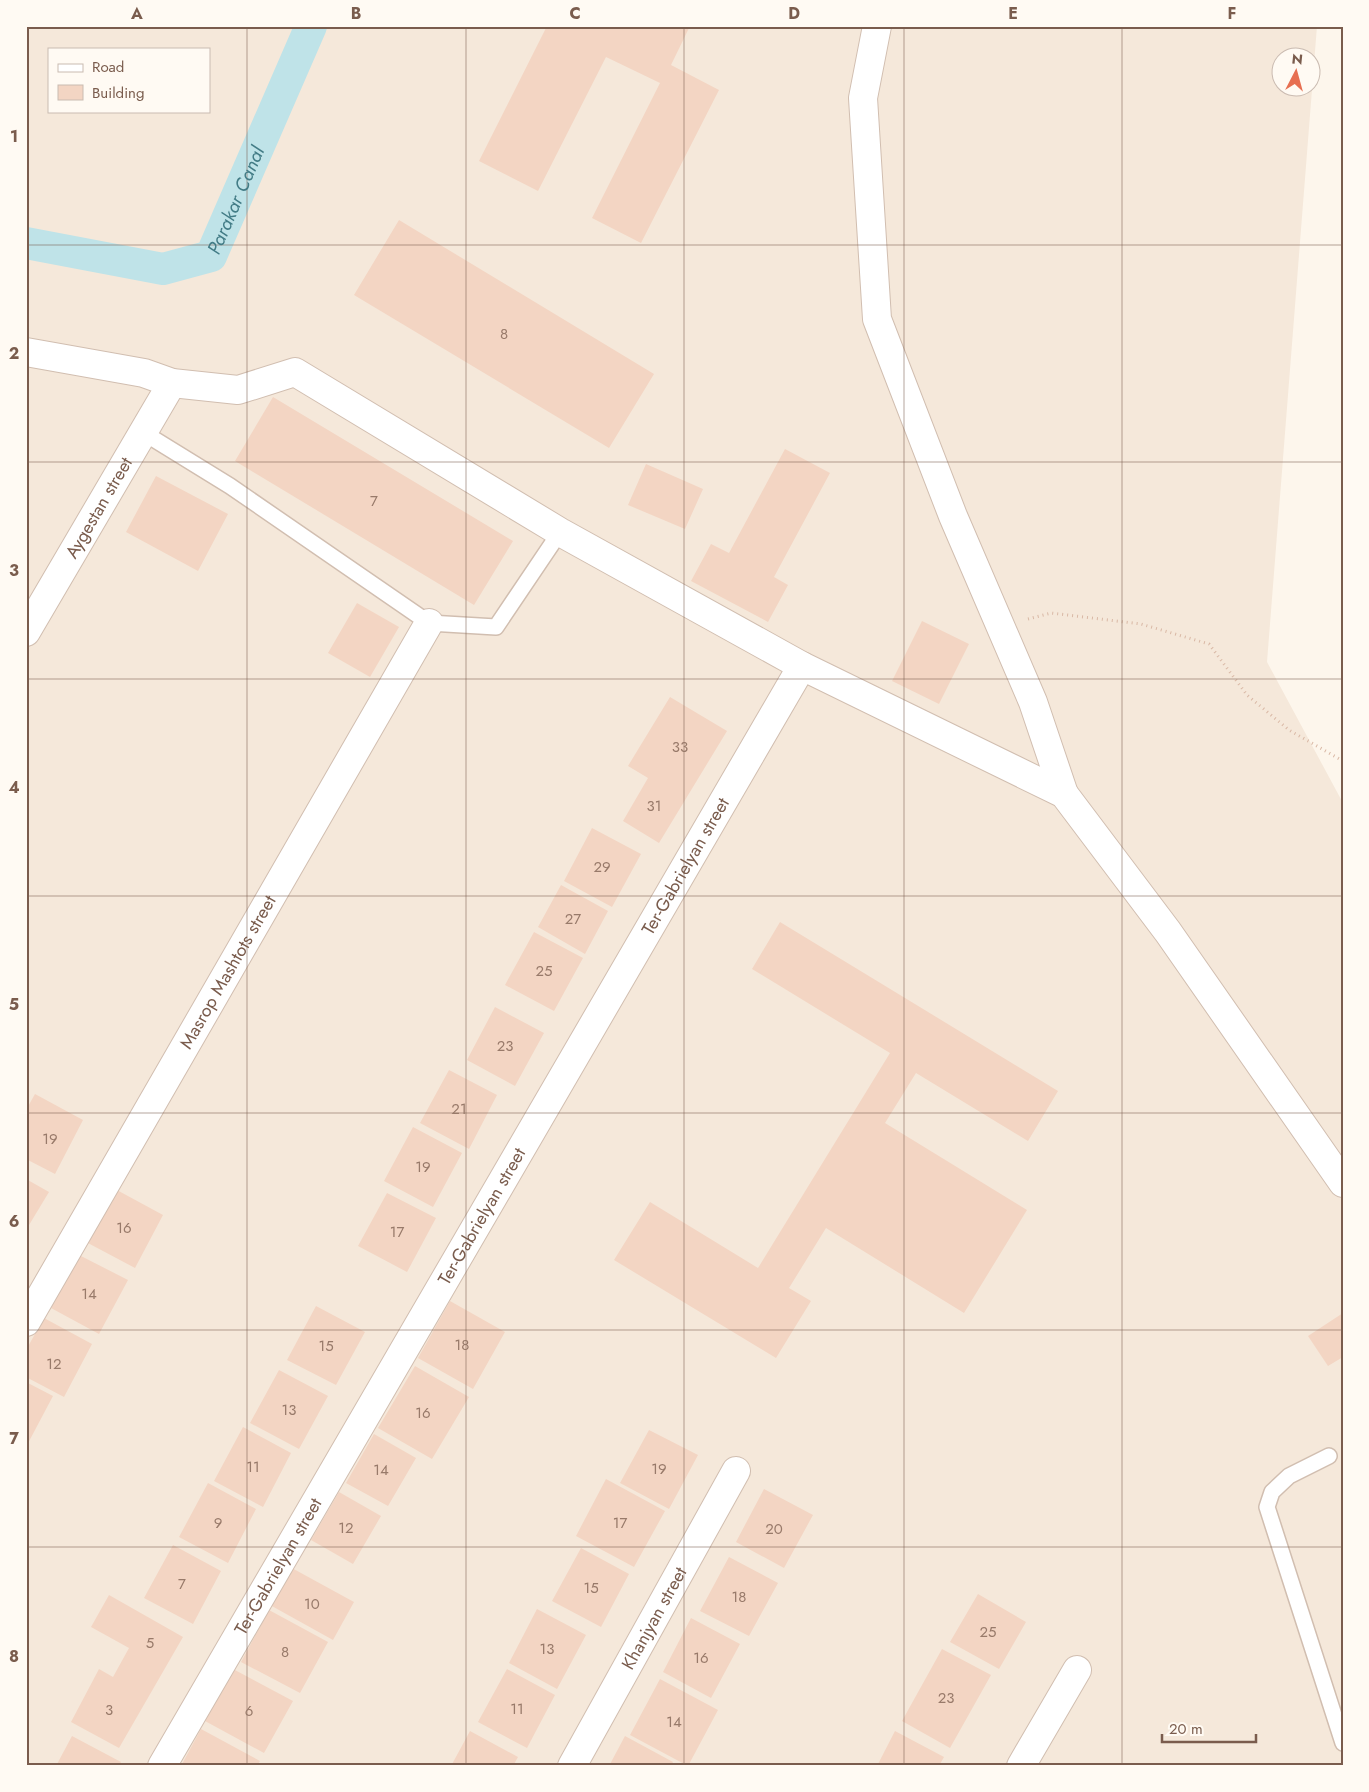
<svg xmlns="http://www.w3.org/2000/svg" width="1369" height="1792" viewBox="0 0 1369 1792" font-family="Jost,sans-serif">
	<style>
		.residential { fill: #f5e8da; fill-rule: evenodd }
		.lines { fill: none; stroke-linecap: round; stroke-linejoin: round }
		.canal { stroke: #bfe3e8; stroke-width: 32 }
		.building { fill: #f3d5c3 }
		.service-casing { stroke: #d1beb0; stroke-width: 18 }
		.minor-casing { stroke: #d1beb0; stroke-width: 30 }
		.tertiary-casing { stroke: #d1beb0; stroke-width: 30 }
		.path { stroke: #d9b8a5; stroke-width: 3; stroke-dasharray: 1 4; stroke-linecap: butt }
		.service { stroke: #fff; stroke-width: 15 }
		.minor { stroke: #fff; stroke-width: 28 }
		.tertiary { stroke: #fff; stroke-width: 28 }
		.grid { fill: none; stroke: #7a5c4d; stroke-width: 1; stroke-opacity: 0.55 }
		.labels { text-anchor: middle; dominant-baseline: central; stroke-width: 4; stroke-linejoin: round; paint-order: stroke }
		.number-label { font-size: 15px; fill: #987a6a }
		.street-label { font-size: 18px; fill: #7a5c4d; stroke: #fffaf3 }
		.water-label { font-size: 19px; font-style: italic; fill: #437c86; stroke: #fffaf3 }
		.neatline { fill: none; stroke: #7a5c4d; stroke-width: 2 }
		.grid-label { font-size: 16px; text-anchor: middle; font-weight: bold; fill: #7a5c4d }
	</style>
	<rect width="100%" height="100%" fill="#fdf6ec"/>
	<path class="residential" d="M26 26H1317L1267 662 1343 803V1766H26ZM49 49H209V111H49ZM1282 58H1312V88H1282Z"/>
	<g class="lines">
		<path class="canal" id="s1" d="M26 243 163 269 211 256 311 26"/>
	</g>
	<path class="building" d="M547 26H601L606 29 607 26H690L671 65 719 90 641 243 592 218 660 83 606 57 538 191 479 161Z
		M399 220 654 374 609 448 354 295Z
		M273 397 513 541 474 605 235 461Z
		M785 449 830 473 774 577 788 585 768 622 691 581 711 544 729 553Z
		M646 464 703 489 685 529 628 505Z
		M156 476 228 514 198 571 126 532Z
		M357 603 399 627 370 677 328 653Z
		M922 621 969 644 939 704 892 681Z
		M670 697 727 731 659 843 623 821 648 778 628 766Z
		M592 828 641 854 612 907 564 881Z
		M561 885 608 911 585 954 538 927Z
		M780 922 1058 1091 1028 1141 916 1073 885 1123 1027 1210 964 1313 826 1228 789 1288 811 1301 776 1358 614 1260 650 1202 758 1268 890 1053 752 969Z
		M534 932 583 958 554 1011 505 985Z
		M495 1007 544 1033 515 1086 467 1060Z
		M449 1070 497 1095 469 1149 420 1123Z
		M35 1094 83 1120 55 1174 26 1159V1110Z
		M413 1127 462 1153 433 1207 384 1181Z
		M26 1179 49 1192 26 1230Z
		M115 1189 163 1215 135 1268 86 1242Z
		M387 1193 436 1218 407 1272 358 1246Z
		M79 1255 128 1280 99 1334 51 1308Z
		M450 1301 505 1332 473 1389 418 1358Z
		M316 1306 365 1332 336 1385 287 1360Z
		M1343 1313V1357L1328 1366 1308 1336Z
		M44 1318 92 1344 64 1397 26 1377V1350Z
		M415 1366 469 1397 432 1459 378 1428Z
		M279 1370 328 1396 299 1449 250 1423Z
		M26 1382 53 1396 26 1447Z
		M243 1427 291 1453 263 1507 214 1481Z
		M649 1430 698 1455 669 1509 620 1483Z
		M374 1434 416 1458 388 1506 346 1483Z
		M606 1479 665 1511 634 1567 576 1536Z
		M208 1483 256 1509 228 1563 179 1537Z
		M764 1489 813 1515 784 1568 736 1542Z
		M339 1492 381 1516 353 1564 311 1540Z
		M173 1545 221 1571 193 1624 144 1598Z
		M581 1548 629 1574 601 1627 552 1601Z
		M729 1557 778 1583 749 1636 700 1611Z
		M290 1567 354 1602 333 1640 270 1605Z
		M978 1594 1026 1622 999 1669 950 1642Z
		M109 1595 183 1637 119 1748 71 1722 99 1669 113 1677 129 1648 91 1627Z
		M537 1609 586 1635 557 1689 509 1663Z
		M269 1610 328 1642 300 1693 241 1662Z
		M691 1618 740 1644 711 1698 663 1672Z
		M942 1649 991 1675 950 1748 902 1721Z
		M233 1669 293 1701 264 1753 205 1721Z
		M507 1669 555 1695 527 1748 478 1722Z
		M660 1679 718 1710 688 1766 630 1735Z
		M201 1729 260 1761 257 1766H181Z
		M470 1731 518 1757 513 1766H451Z
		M895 1731 944 1757 939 1766H877Z
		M72 1736 121 1762 119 1766H56Z
		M625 1736 673 1762 671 1766H609Z"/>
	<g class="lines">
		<defs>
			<path id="service" d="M144 433 230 486 429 623 496 627 560 532
				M1329 1456 1289 1476 1272 1492 1267 1507 1343 1743"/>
			<g id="minor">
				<path d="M877 26 863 98 877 319 953 516 1033 702 1064 794"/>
				<path id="s2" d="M26 1322 429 623"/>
				<path id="s3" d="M162 1766 802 666"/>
				<path id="s4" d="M572 1766 736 1471"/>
				<path d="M1021 1766 1077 1670"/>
			</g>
			<g id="tertiary">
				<path d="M26 352 144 373 172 383 238 390 295 372 560 532 802 666 1064 794 1168 932 1343 1183"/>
				<path id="s5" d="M26 632 172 383"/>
			</g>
		</defs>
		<use href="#service" class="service-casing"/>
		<use href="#minor" class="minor-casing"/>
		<use href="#tertiary" class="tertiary-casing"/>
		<path class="path" d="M1028 619 1051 613 1141 624 1209 644 1247 695 1289 730 1343 761"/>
		<use href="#service" class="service"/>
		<use href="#minor" class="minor"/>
		<use href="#tertiary" class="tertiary"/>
	</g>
	<path class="grid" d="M247 26V1766M466 26V1766M684 26V1766M904 26V1766M1122 26V1766M26 245H1343M26 462H1343M26 679H1343M26 896H1343M26 1113H1343M26 1330H1343M26 1547H1343"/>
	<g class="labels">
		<g class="number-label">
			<text x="504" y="334">8</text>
			<text x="374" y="501">7</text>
			<text x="680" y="747">33</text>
			<text x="654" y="806">31</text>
			<text x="602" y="867">29</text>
			<text x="573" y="919">27</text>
			<text x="544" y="971">25</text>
			<text x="505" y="1046">23</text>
			<text x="459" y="1109">21</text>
			<text x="50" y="1139">19</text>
			<text x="423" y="1167">19</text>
			<text x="124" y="1228">16</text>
			<text x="397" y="1232">17</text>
			<text x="89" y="1294">14</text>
			<text x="462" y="1345">18</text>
			<text x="326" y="1346">15</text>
			<text x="54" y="1364">12</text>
			<text x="289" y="1410">13</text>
			<text x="423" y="1413">16</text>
			<text x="253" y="1467">11</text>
			<text x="659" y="1469">19</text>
			<text x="381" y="1470">14</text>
			<text x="218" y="1523">9</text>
			<text x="620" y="1523">17</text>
			<text x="346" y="1528">12</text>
			<text x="774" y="1529">20</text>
			<text x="182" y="1584">7</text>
			<text x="591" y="1588">15</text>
			<text x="739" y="1597">18</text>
			<text x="312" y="1604">10</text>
			<text x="988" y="1632">25</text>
			<text x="150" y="1643">5</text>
			<text x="547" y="1649">13</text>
			<text x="285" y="1652">8</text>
			<text x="701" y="1658">16</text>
			<text x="946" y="1698">23</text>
			<text x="517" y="1709">11</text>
			<text x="109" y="1710">3</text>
			<text x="249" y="1711">6</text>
			<text x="674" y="1722">14</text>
		</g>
		<g class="street-label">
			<text stroke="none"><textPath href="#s5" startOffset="144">Aygestan street</textPath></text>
			<text stroke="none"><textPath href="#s3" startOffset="1041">Ter-Gabrielyan street</textPath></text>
			<text stroke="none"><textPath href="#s2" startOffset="404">Masrop Mashtots street</textPath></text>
			<text stroke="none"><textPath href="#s3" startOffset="636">Ter-Gabrielyan street</textPath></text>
			<text stroke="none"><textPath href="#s3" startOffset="231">Ter-Gabrielyan street</textPath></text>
			<text stroke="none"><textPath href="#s4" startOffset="169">Khanjyan street</textPath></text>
		</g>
		<g class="water-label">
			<text stroke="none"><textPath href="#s1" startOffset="250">Parakar Canal</textPath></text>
		</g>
	</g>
	<rect width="1369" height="1792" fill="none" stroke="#fffaf3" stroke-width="55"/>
	<rect x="48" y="48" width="162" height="65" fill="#fffaf3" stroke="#cabbb1"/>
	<rect x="58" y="64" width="25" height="8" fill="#ffffff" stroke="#cabbb1"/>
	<text x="92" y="72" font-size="15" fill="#7a5c4d">Road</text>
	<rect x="58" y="85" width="25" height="15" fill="#f3d5c3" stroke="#cabbb1"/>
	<text x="92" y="98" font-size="15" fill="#7a5c4d">Building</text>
	<g transform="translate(1296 72) rotate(6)"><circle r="24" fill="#fffaf3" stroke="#cabbb1"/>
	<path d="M0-4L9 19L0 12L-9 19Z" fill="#e76f51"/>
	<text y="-8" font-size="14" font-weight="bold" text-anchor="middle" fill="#7a5c4d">N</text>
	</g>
	<path d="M1162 1734v8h94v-8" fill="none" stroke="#7a5c4d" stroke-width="2.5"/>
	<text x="1169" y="1734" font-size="15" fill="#7a5c4d" stroke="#fffaf3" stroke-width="4" paint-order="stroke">20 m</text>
	<rect x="28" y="28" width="1314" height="1736" class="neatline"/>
	<g class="grid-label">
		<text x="137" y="19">A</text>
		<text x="356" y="19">B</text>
		<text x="575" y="19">C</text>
		<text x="794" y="19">D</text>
		<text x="1013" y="19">E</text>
		<text x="1232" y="19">F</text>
		<text x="14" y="142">1</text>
		<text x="14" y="359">2</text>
		<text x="14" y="576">3</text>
		<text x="14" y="793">4</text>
		<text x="14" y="1010">5</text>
		<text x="14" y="1227">6</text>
		<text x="14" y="1444">7</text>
		<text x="14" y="1662">8</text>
	</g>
</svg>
